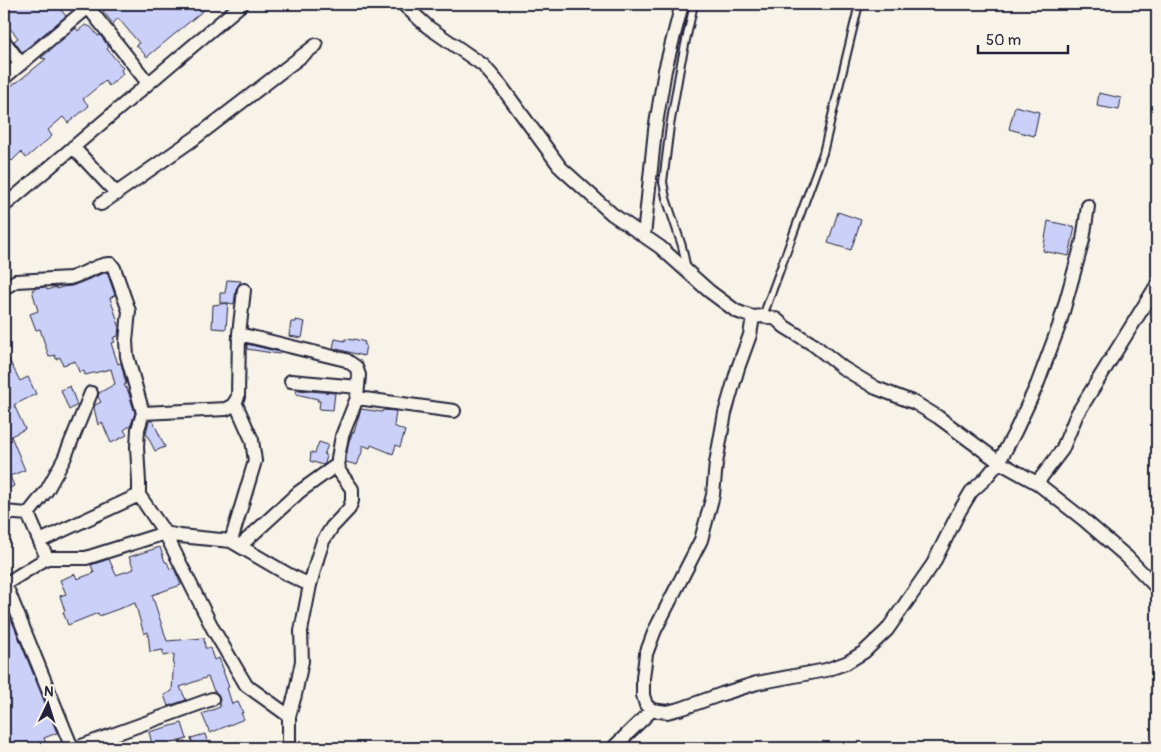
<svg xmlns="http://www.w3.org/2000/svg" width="1161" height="752" viewBox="0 0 1161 752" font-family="Pangolin,sans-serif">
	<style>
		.building { fill: #cbd0f9; stroke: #22223b }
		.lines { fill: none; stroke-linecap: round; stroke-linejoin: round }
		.service-casing { stroke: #22223b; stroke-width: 10 }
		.minor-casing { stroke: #22223b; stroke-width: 16 }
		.service { stroke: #f7f3e8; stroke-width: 6 }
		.minor { stroke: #f7f3e8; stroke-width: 12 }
	</style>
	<rect width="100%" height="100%" fill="#f7f3e8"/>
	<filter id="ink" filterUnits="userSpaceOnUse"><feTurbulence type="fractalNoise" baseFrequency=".02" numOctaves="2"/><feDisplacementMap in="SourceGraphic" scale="10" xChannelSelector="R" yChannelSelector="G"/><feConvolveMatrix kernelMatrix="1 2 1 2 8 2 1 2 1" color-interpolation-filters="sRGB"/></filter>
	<g filter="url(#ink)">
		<path class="building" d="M4 4H70L61 10 66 16 22 52 14 41 18 38 4 21V18L9 13 4 7Z
			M111 4H211L147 57 136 45 139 43 118 18 113 24 103 11Z
			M85 25 91 27 98 36 100 35 109 47 107 49 123 68 121 70 123 74 109 86 105 81 83 99 89 106 68 123 63 117 48 130 52 136 26 158 21 152 12 161 11 160 4 166V92L16 82V83L46 59 41 58 76 28 78 31Z
			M1099 93 1121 98 1119 110 1097 106Z
			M1015 106 1039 112 1034 136 1009 129Z
			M838 212 861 220 851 250 828 243Z
			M1048 221 1075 227 1069 256 1043 251Z
			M107 272 115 295 110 298 119 325 118 336 113 338 115 342 111 343 118 364 121 363 126 384 124 385 128 391 135 413 131 425 124 430 127 435 111 443 102 422 98 425 94 408 95 405 101 402 98 397 99 393 115 384 111 369 85 375 84 371 79 372 75 361 63 365 60 357 56 359 55 355 49 357 40 329 36 330 30 314 38 311 32 290 37 288 46 287 47 290 56 287 57 289 62 287 72 286Z
			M227 280 241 281 236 289 234 304 228 303 226 329 212 328 213 305 228 303H220V293H225Z
			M296 320 305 322 302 338 289 336 291 322H296Z
			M335 339 345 341V339L354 340V339L365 342 364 344 366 345 364 356 333 348Z
			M247 344 280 352 279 354 247 349Z
			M4 350 20 381 28 377 36 394 14 405 25 429 11 436 25 470 10 476 14 486 4 491V385L10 396 4 384Z
			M70 386 77 405 69 410 61 390Z
			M297 390 335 393 333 410 319 409 320 401H317L318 399 296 394Z
			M361 409 382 412 383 410 396 411 394 426 405 431 400 447 396 445 393 454 371 445 370 448 362 445V452L357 465 346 462V458L349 441 353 432H354Z
			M149 421H153L165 447 155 451 146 433Z
			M319 442 328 445 324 455 327 456 325 463 323 465 310 461 311 452 315 453Z
			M160 547 165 562H167L170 569 174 568 181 585 152 595 167 641 204 638 205 648H210L214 660 219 658 224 671H223L229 687 227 688 232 704 238 702 243 713H241L244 719 210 733 202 714 220 707 219 703 220 700 219 696 217 693 214 691 208 677 180 687 186 700 168 706 164 695 172 691 174 654 163 656V650L150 652 148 632 144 634 135 603 99 616 98 613 68 625 63 612 65 611 60 596 66 594 60 580 75 574 77 579 94 573 91 565 109 559 116 575 134 569 129 557Z
			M4 617 12 621 57 733 44 738 48 748H6L4 743Z
			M182 723 187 739 153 748 149 732Z
			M205 734 209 747 204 748H194L191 738Z"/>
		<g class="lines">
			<defs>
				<path id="service" d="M687 269 682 246 666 198 663 182 670 126 681 63 694 4
					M763 316 823 153 859 4"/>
				<path id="minor" d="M403 4 428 27 483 65 501 86 561 168 612 214 660 247 709 291 736 311 744 314 753 317 763 316 776 319 785 327 814 345 843 368 876 388 915 403 938 417 999 462 1037 483 1083 519 1127 557 1157 588
					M88 7 148 83
					M4 41 21 64
					M4 78 92 4
					M73 147 117 194
					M101 204 195 138 316 45
					M4 206 242 4
					M644 236 655 130 665 70 682 4
					M4 288 16 281 70 278C83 275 99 263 111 264L114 268 129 311 126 341 127 356 143 413 138 429 137 447 139 482V495L165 533 213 629 246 685 289 716
					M753 317 750 335 738 368 725 413 716 463 713 495 701 540 655 630 646 654 643 678V695L646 705 652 710 667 712 683 708 722 694 757 683 826 670 846 663 864 652 887 630 933 564 959 512 971 492 985 479 999 462 1015 432 1037 385 1059 326 1083 240 1088 206
					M239 334 346 360 356 367 359 375 357 398 342 436 338 458 339 471 352 489V501L349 509 332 527 323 541 318 556 310 585 301 631 302 661 295 695 289 716V748
					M291 381 358 387
					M357 398 454 411
					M143 413 226 409 233 405 238 397 239 334 244 290
					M1037 483 1062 450 1077 414 1157 285
					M4 512 28 514 47 558
					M28 514 47 490 64 459 91 393
					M40 541 139 495
					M231 541 255 461 252 440 235 402
					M240 546 299 492 338 464
					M4 582 9 593 72 748
					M5 584 47 558H86L165 533 180 536 231 541 289 575 310 585
					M76 748 212 699
					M613 748 652 710"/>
			</defs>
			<use href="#service" class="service-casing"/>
			<use href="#minor" class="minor-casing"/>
			<use href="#service" class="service"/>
			<use href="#minor" class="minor"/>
		</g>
	</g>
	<rect width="1161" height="752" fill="none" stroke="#f7f3e8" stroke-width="20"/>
	<rect x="10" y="10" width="1141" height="732" fill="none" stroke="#22223b" stroke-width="2" filter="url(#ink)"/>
	<g transform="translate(48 704) rotate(4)" stroke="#f7f3e8" stroke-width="4" paint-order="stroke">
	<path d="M0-4L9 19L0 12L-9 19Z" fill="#22223b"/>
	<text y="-8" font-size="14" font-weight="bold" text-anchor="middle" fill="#22223b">N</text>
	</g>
	<path d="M978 45v8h90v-8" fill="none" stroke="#22223b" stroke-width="2.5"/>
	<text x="986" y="45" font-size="15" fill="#22223b" stroke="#f7f3e8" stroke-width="4" paint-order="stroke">50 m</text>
</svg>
